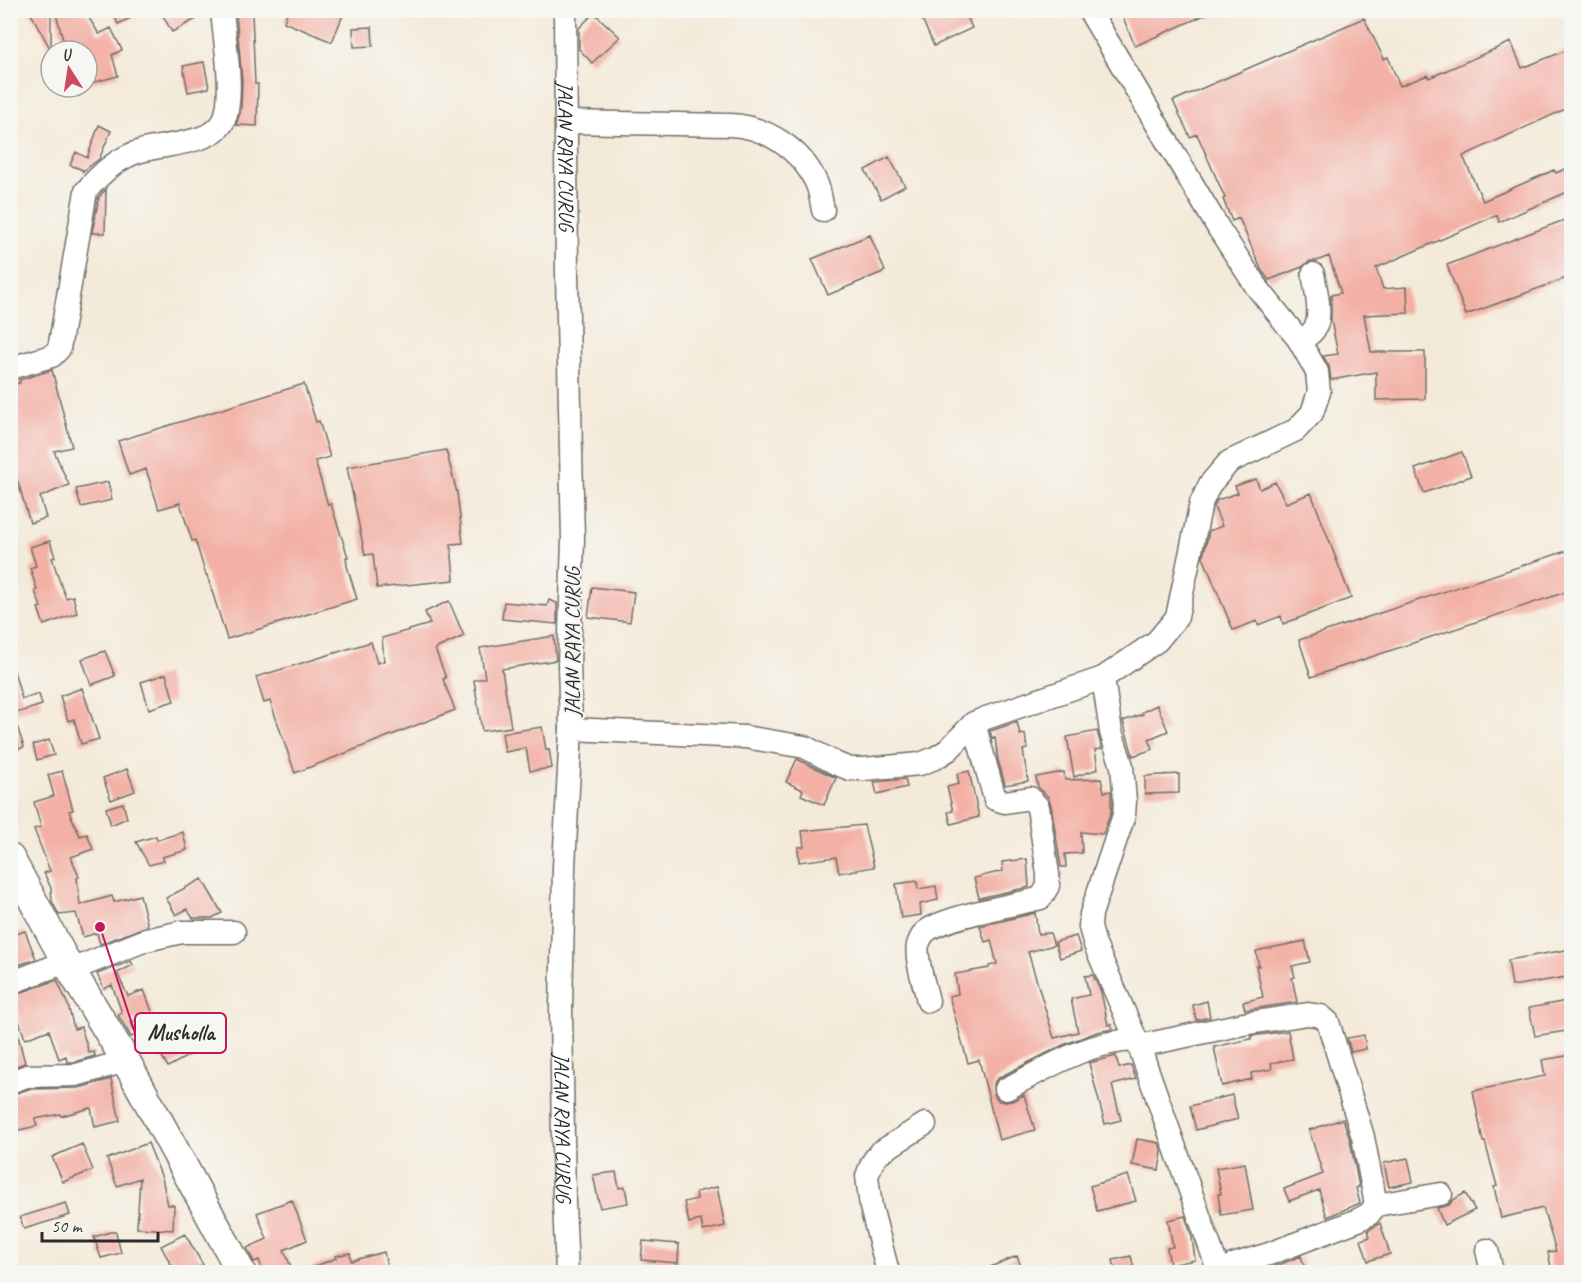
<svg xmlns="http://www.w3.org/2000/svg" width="1582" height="1283" viewBox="0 0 1582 1283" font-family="Caveat,sans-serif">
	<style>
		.building { fill: #f3b0a5 }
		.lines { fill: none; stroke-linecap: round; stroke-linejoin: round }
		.minor-casing { stroke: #716e68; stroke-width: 25 }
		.major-casing { stroke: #716e68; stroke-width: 31 }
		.minor { stroke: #fff; stroke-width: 22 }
		.major { stroke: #fff; stroke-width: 28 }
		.labels { text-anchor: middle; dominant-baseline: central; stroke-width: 4.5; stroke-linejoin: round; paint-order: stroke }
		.street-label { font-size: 21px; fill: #2b2b2b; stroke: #f6f6f2 }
		.leader { fill: none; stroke: #c2185b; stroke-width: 2 }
		.callout-dot { fill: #c2185b; stroke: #f6f6f2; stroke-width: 2 }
		.callout { fill: #f6f6f2; stroke: #c2185b; stroke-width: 2 }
		.callout-label { font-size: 22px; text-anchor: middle; font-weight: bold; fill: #2b2b2b }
	</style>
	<rect width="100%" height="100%" fill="#f6f6f2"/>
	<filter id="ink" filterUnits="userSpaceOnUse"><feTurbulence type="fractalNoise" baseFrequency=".0167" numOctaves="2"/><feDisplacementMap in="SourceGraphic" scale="12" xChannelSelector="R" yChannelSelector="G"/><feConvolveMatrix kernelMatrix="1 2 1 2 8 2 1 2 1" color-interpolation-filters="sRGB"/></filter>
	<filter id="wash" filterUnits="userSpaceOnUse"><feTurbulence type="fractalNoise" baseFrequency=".008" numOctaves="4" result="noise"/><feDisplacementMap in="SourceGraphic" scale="24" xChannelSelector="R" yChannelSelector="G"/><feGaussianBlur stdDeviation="1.35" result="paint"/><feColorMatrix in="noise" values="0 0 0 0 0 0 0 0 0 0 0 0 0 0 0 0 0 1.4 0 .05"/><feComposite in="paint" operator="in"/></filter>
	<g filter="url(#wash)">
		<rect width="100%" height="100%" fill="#f4ead9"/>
		<g id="blocks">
			<path class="building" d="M29 10H51V50Z
				M55 10H84L99 34 111 28 122 50 112 55 118 76 87 84V51H66Z
				M112 10H148L118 24Z
				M288 10H331L343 15 332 42 284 22Z
				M918 10H964L972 28 934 46Z
				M1120 10H1216L1135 46Z
				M207 13 172 32 162 14Z
				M236 13H252L255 84H258L257 126 236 125 241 110 242 81Z
				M594 13 620 37 592 63 579 49V28Z
				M1364 18 1384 59 1388 57 1400 86 1428 75 1429 78 1511 42 1522 68 1572 48V106L1463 156 1483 201 1554 170 1556 173 1572 166V190L1499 222 1497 215 1376 268 1383 289 1407 287 1408 313 1364 315 1371 352H1425V399L1376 400V372L1331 380 1329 366 1323 356 1338 354 1331 320V295L1341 293 1329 256 1317 261H1310L1302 267 1269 280 1262 271 1239 218 1232 221 1223 199 1225 198 1197 134 1190 137 1173 101Z
				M372 27 373 46 354 47 353 28Z
				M204 62 209 88 188 92 183 66Z
				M99 125 111 131 99 159 82 172 83 170 70 165 76 152 87 158Z
				M889 157 905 186 881 199 865 170Z
				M106 189 105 233H92L99 197Z
				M1572 217V276L1466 315 1447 265Z
				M870 235 885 271 828 295 812 259Z
				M52 370 72 447 54 451 69 485 40 497 46 518 30 523 18 482 10 484V385L20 383 19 380Z
				M304 384 316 422 319 421 330 457 315 461 328 505 331 504 348 557H346L347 566 357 599 227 639 207 575H206L195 540 192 541 180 503 159 509 146 469 129 475 118 441Z
				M446 450 457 493 463 543 451 544 454 580 377 588 373 554 365 555 347 467Z
				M1462 452 1471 476 1424 493 1415 469Z
				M1256 479 1260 489 1275 482 1286 503 1311 493 1351 598 1283 624 1281 616 1258 625 1257 621 1233 630 1203 557 1209 531 1222 526 1214 507 1217 500 1238 493 1235 486Z
				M108 482 112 500 81 507 76 489Z
				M50 541 55 557 52 558 60 582 66 598 73 596 77 613 44 625 38 608 41 607 35 591 37 590 30 568 36 566 30 547Z
				M1572 549V590L1311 677 1299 640Z
				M592 587 634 592 630 622 588 617Z
				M549 600 557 603V624L502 619 504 602 547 606Z
				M449 601 464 636 435 649 446 678 443 679 455 710 295 773 270 701 264 703 256 677 371 642 377 663 384 661 382 638 430 624 425 612Z
				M554 636 556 660 502 669 511 727 482 731 474 680 485 678 480 648Z
				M105 651 115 676 91 685 82 659Z
				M10 671H14L22 699 39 694 42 705 13 714 24 747 10 752Z
				M166 674 174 701 149 709 141 682Z
				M82 688 99 739 81 744 74 719 68 721 60 696Z
				M1157 705 1168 731 1149 739 1153 749 1133 756 1123 721 1143 714 1142 712Z
				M1017 722 1020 735 1025 734 1027 749 1023 750 1028 781 1005 785 998 760 995 737 992 738 990 731Z
				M542 727 546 750 549 749 552 768 530 771 526 748 505 752 502 733Z
				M1097 731 1102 749 1095 750 1098 769 1074 777 1067 737Z
				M49 740 54 755 37 760 33 745Z
				M797 759 836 778 824 805 801 795 803 790 786 782Z
				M127 769 135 791 111 800 103 778Z
				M62 771 73 810 69 811 80 836 87 834 93 849 71 857 79 877 77 878 80 905 112 896 114 902 140 895 148 926 100 944 97 933 83 937 76 913 59 915 52 901 51 888 44 873 50 871 34 829 41 827 34 802 54 796 48 775Z
				M969 771 979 817 951 824 948 812 953 811 947 787 959 784 957 774Z
				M1064 772 1065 780 1101 779 1104 792 1111 791V812L1103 834 1081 832 1082 853 1065 854 1066 867H1061L1051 805 1048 797 1038 787 1036 777Z
				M1179 774V793L1145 794V776Z
				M905 779 907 787 877 794 874 782Z
				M123 803 127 818 111 825 106 808Z
				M864 825 874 867 839 873 836 857 799 862 798 847H804L802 831Z
				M183 832 187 850 162 857 164 861 149 865 136 842 156 836 157 840Z
				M1027 859 1029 887 979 898 974 878 1003 871 1002 862Z
				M202 879 222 913 212 918H193L187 909 176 915 166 898Z
				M917 881 918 889 936 886 938 900 920 904 921 915 901 918 896 884Z
				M1035 913 1038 934 1050 933 1054 945 1028 952 1054 1038 1078 1032 1071 999 1089 995 1085 976 1093 975 1101 992 1108 1025 1111 1024 1113 1029 1097 1032 1063 1045 1000 1077 995 1081 993 1089 994 1096 999 1101 1005 1102 1012 1101 1024 1095 1035 1130 999 1140 979 1060 968 1063 949 996 958 994 955 974 989 968V966L997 964 991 940 985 942 980 926Z
				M25 931 36 959 10 968V936Z
				M1076 936 1081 951 1060 958 1055 942Z
				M1305 941 1310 962 1292 966 1295 977 1292 978 1297 1002 1245 1010 1243 1002 1263 997 1256 966H1259L1256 951Z
				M1572 949V976L1512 986 1508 960Z
				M131 961 133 965 117 973 128 996 144 990 153 1014 131 1022 136 1035 131 1037 118 1015 122 1013 112 985 104 989 97 974Z
				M57 980 68 1005 74 1029 81 1027 89 1053 94 1052 95 1056 74 1062H67L66 1056 59 1059 49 1030 25 1039 11 996Z
				M1572 1000V1030L1535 1036 1529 1008Z
				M1207 1001 1210 1017 1196 1020 1193 1005Z
				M15 1024 25 1063 10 1068V1025Z
				M201 1024 211 1043 168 1067 157 1048Z
				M1288 1031 1293 1059 1271 1063 1272 1069 1251 1073 1252 1079 1222 1086 1214 1047 1251 1039V1036Z
				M1364 1035 1366 1049 1351 1052 1347 1038Z
				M1572 1055V1201L1564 1203 1572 1230V1271L1552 1272 1548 1252 1556 1251 1543 1208 1501 1218 1494 1187 1497 1186 1485 1142H1483L1473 1091 1545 1076 1542 1060Z
				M1116 1056 1119 1068 1131 1065 1136 1079 1112 1085 1121 1120 1105 1124 1089 1063Z
				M111 1079 120 1121 95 1127 91 1108 61 1116 60 1114 35 1119 37 1126 10 1132V1095L29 1089 79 1088Z
				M1232 1095 1238 1119 1196 1130 1190 1106Z
				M1343 1119 1350 1140 1359 1187 1356 1188 1360 1203 1327 1217 1319 1190 1289 1201 1284 1189 1323 1174 1309 1130Z
				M1137 1139 1159 1143 1162 1152 1159 1170 1132 1165Z
				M148 1143 162 1178 168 1205H174L173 1230 137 1228 140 1178 117 1186 107 1159Z
				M82 1144 93 1170 63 1182 52 1157Z
				M1408 1158 1413 1182 1389 1187 1384 1163Z
				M1245 1163 1253 1210 1221 1215 1218 1194H1221L1216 1168Z
				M616 1172 619 1188 625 1187 628 1203 600 1208 593 1175Z
				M1128 1175 1136 1201 1097 1211 1090 1186Z
				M717 1187 725 1226 703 1231 701 1220 689 1223 684 1202 697 1199 696 1192Z
				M1465 1193 1475 1210 1444 1225 1437 1208 1449 1205 1453 1200Z
				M292 1200 307 1240 284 1250 293 1272H263L259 1260 254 1262 247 1248 267 1239 257 1213Z
				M66 1203 70 1215 24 1229 20 1217Z
				M1185 1216 1192 1237 1195 1260 1170 1265 1167 1248 1173 1247 1168 1220Z
				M1380 1223 1390 1254 1368 1261 1361 1240 1370 1237 1368 1230Z
				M110 1232H116L121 1253 101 1258 94 1237Z
				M185 1234 203 1265 188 1272H175L161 1246Z
				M643 1241 679 1244 678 1263 641 1260Z
				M384 1252 387 1266 363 1272H301L336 1258 335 1256 350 1253 351 1261Z
				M1017 1256 1023 1272H978Z
				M1131 1256 1135 1272H1116L1113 1260Z
				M1301 1256 1306 1272H1276L1274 1267Z"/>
		</g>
	</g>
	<g filter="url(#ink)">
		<use href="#blocks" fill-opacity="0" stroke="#716e68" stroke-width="1.5"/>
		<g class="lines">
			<defs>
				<g id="minor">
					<path id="s1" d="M565 10 567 275 573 539 569 664 571 729 564 867 561 1009 564 1203 567 1272"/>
					<path d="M566 122 730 125C765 126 801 149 816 182 820 190 821 201 823 210"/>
					<path d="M1299 340C1303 338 1309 336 1312 332 1324 320 1316 289 1313 274"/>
					<path d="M10 368 52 356 59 349 86 191C100 174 119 157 141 151 163 144 214 144 224 120 235 94 224 39 222 10"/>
					<path d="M1103 678 1111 732 1122 766 1125 801 1124 815 1091 914 1090 927 1095 945 1139 1046 1219 1272"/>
					<path d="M571 729 745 737 805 747 837 764 850 769H864L920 764 935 758 948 750 974 723 986 718 1103 678 1157 641 1177 617 1201 503 1210 484 1229 462 1296 430 1312 413 1319 392 1317 372 1299 340 1256 286 1219 229 1089 10"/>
					<path d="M71 970 146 940 182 932H234"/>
					<path d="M10 983 66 962"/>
					<path d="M928 1001C925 986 915 959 918 945 919 941 922 936 924 933 940 917 1016 905 1041 898L1048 886V874L1038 807 1030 798 1005 802 995 799 974 723"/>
					<path d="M1139 1046 1243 1024 1308 1014 1321 1016 1328 1022 1363 1137 1376 1205 1369 1214 1358 1220 1269 1254 1233 1265 1221 1272"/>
					<path d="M10 1082 27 1076 76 1075 126 1061"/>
					<path d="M1006 1089C1047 1068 1088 1041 1136 1040"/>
					<path d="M1376 1205 1441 1194"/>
					<path d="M1487 1250 1492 1272"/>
					<path d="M888 1272 871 1207 867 1176 872 1163 879 1153 925 1124"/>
				</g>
				<path id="major" d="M10 858 66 962 126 1061 241 1272"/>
			</defs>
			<use href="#minor" class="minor-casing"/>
			<use href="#major" class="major-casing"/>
			<use href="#minor" class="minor"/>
			<use href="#major" class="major"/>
		</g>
	</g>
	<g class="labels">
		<g class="street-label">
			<text stroke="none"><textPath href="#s1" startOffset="146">JALAN RAYA CURUG</textPath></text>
			<text transform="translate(572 642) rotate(-90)">JALAN RAYA CURUG</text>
			<text stroke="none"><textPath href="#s1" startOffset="1118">JALAN RAYA CURUG</textPath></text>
		</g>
	</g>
	<path class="leader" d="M100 927L135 1033"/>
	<circle class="callout-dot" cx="100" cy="927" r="6"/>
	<rect class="callout" x="135" y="1013" width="91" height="40" rx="6"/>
	<g class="callout-label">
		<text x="181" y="1040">Musholla</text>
	</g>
	<rect width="1582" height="1283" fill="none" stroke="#f6f6f2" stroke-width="36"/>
	<g transform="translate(69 69) rotate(348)"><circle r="28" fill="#f6f6f2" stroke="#a5a5a2" stroke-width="1.5"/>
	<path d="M0-4.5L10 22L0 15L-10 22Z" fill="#d1495b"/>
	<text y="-9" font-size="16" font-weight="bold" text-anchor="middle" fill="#2b2b2b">U</text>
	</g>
	<path d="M42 1232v9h116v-9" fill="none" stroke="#2b2b2b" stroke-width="3"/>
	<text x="51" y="1232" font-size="18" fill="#2b2b2b" stroke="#f6f6f2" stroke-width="4.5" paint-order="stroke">50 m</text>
</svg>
